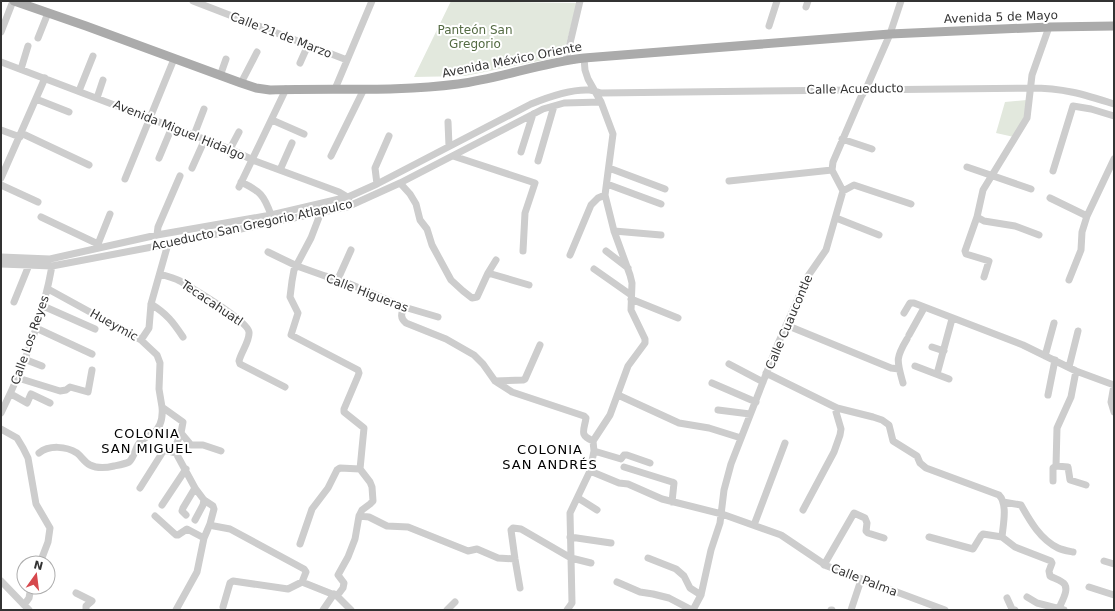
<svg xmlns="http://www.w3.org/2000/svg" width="1115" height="611" viewBox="0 0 1115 611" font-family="'DejaVu Sans',sans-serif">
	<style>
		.green { fill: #e2e8dd }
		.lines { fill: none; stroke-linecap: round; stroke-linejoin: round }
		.minor { stroke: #cdcdcd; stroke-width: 7 }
		.major { stroke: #ababab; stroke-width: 9 }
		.labels { text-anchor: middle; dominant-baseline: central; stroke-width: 4; stroke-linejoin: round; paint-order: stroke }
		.street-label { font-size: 12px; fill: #333; stroke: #fff }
		.park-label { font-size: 12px; fill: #546b43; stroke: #fff }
		.neighbourhood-label { font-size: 13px; letter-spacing: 1px; fill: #000; stroke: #fff }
	</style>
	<rect width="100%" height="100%" fill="#fff"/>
	<path class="green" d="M451 1 577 3 563 56 465 76 414 77Z
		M1027 100 1025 117 1014 137 996 133 1005 102Z"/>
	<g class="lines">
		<path class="minor" d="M193 1 347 60
			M806 7 808 1
			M769 26 777 1
			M1 32 13 1
			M38 38 48 13
			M566 60 580 1
			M1 62 230 149 255 161 339 192 349 198
			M300 63 308 45
			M21 69 28 46
			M220 76 226 59
			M241 83 257 52
			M335 89 372 1
			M79 91 93 56
			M97 98 103 80
			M36 99 69 112
			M272 120 304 134
			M448 122 449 146
			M1 130 20 137
			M21 133 89 165
			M194 135 204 109
			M842 139 872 149
			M230 149 239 132
			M521 152 533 114
			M331 156 364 89
			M453 156 535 183 525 213 523 251
			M159 158 172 127
			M538 161 554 106
			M967 167 1031 189
			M192 168 205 139
			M609 168 665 189
			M280 170 292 143
			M1053 171 1073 106 1091 109 1114 116
			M1 178 45 78
			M125 179 174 59
			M729 181 832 170
			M241 182C260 191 264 195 271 215
			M400 183 410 194 416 204 420 220 427 229 432 245 451 280 463 291 472 298 477 297 488 273 496 260
			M377 184 375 168 389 136
			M607 184 661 204
			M1 185 38 202
			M239 187 286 89
			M843 191 854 185 911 204
			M1050 198 1087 216
			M321 212 311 238 294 270 292 281 290 297 298 313 291 335 358 370 359 373 358 376 344 409V412L364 428 360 469 370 482 372 487 373 501 370 504 362 510 359 516 355 539 348 557 338 575 344 583 343 588 337 596
			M41 217 98 244
			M977 217 984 221 1015 226 1039 235
			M836 218 879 235
			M614 231 661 235
			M157 235 158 227 180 176
			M99 247 98 244 110 214
			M606 251 628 268
			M268 252 297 266 325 276 338 279 404 307 438 317
			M570 255 591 205 598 198 605 195
			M1 257 50 259 157 235 271 215 348 197 377 184 531 104C548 97 570 89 589 90 593 90 597 92 601 93L1030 88C1063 88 1083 94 1114 104
			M1 264 52 266 168 244 347 207 400 183 543 109 564 103 601 102
			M594 269 631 295
			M488 273 529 285
			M160 274C167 276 174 278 180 281 192 288 248 321 249 332 250 341 241 352 239 361L240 364 285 387
			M984 277 989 261 966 254 965 251 977 217 983 190 1027 118 1032 75 1049 27
			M338 279 351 250
			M1069 280 1081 250 1082 232 1087 216 1114 159
			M48 289 141 340 157 355 160 363 159 389 162 407 183 422 181 433 176 445V453L195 488 204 500 213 506 214 509 210 524 214 526 230 529 304 569 306 572 302 582 337 596 351 610
			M631 299 678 318
			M14 302 29 265
			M151 304C167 314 173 322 183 337
			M43 306 95 329
			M404 307C401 314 400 318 406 323L446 339 474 355 483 364 495 381 512 392 584 416 586 418C584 431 579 435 593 441
			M904 313 910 303H914L1023 345 1076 371 1114 385
			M786 325 891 368 899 369
			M36 328 92 354
			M909 335 924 308
			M141 340 149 328 151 304 168 244
			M932 347 944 351
			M1045 356 1054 323
			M24 359 42 366
			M729 364 763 382
			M915 366 949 379
			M1069 367 1078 331
			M766 373 837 408 873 417 882 420 889 425 893 441 917 456 920 463 926 468 999 495C1008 504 1003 525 1002 537L1015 547 1051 561 1052 563 1049 571 1050 576C1053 578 1058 579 1062 582 1071 587 1062 601 1059 608
			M937 374 952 319
			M18 378 60 391 66 390 70 387 88 392 92 370
			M495 381 523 380 525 379 540 345
			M712 383 756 402
			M903 383C897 361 895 359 907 339
			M1114 385 1111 402 1114 412
			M11 394 27 403 31 394 50 403
			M618 395 679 423 709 428 741 438
			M1048 395 1055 360
			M718 410 750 414
			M1 413C24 366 43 317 52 266
			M1 429 17 438 23 448 28 458 36 504 50 528 48 542 40 563
			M181 433 191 445H203L221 451
			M594 451 621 459 624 455H627L650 463
			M39 453C49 445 66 446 77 453 82 457 84 462 90 465 98 469 106 468 114 466 119 465 125 464 129 462 135 457 135 446 141 441 144 438 148 436 152 434 161 428 163 418 162 407
			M1056 466 1068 467 1070 480 1086 485
			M624 467 672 482 674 483 672 502
			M590 471 619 483 628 484 662 499 722 514 781 535 827 566 945 610
			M1053 481V468L1056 466 1057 428 1071 397 1076 371
			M140 488 164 450 176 453
			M578 498 597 510
			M1003 502 1021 505C1030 521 1040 539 1058 548 1062 550 1068 551 1073 552
			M162 505 186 469
			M803 510 834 452 840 435 841 429 836 412 837 408
			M186 515 182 511 183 508 195 488
			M155 516 176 535H178L187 529 204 538
			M359 516 369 517 387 526 408 527 468 551 477 549 498 558 515 559
			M195 520 203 505 204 500
			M754 525 785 443
			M570 537 611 543
			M929 537 973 549 981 536 983 534 1002 537
			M300 544 312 509 328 488 337 470 340 468 360 469
			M648 558 676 569 684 576 690 588 701 595
			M1104 561 1114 564
			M824 565 854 513 865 518 867 523 866 531 868 533 884 538
			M1 581 29 610
			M617 582 640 592 653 594 669 598 692 610
			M1089 587 1114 595
			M520 588 515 559 511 530 513 528 521 529 571 558 591 563
			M76 593 92 601 86 606V610
			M1027 597 1037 603 1064 610
			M1007 598 1012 609 1015 610
			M24 605 29 598 31 587
			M223 607 230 583 233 581 288 589 302 582
			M176 610 197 572 204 538 210 524
			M323 610 334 594
			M447 610 455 602
			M567 610 572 603 570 513 590 471 594 451 593 441 610 415 628 366 645 343V339L631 310 632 283 630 275 614 231 605 195 613 134 601 102 588 79 585 70 584 58
			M693 610 701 595 711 550 720 523 724 490 731 464 777 346 808 276 826 250 828 243 843 191 832 170 833 162 861 97 866 89 890 34 901 1
			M831 610H832
			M851 610 861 580"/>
		<path class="major" d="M14 1 86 26 241 83 256 88 270 90C333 88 396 92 458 84 501 78 541 63 584 58L890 34 1049 27 1114 26"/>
	</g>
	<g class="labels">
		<g class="street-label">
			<text transform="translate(1001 17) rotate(-2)">Avenida 5 de Mayo</text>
			<text transform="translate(281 35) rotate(21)">Calle 21 de Marzo</text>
			<text transform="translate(512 60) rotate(-11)">Avenida México Oriente</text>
			<text transform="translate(855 89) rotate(-1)">Calle Acueducto</text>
			<text transform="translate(179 130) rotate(22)">Avenida Miguel Hidalgo</text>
			<text transform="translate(252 225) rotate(-12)">Acueducto San Gregorio Atlapulco</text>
			<text transform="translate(367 293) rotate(21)">Calle Higueras</text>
			<text transform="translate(212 303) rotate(34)">Tecacahuatl</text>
			<text transform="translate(789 322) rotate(-67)">Calle Cuaucontle</text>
			<text transform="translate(114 325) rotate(29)">Hueymic</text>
			<text transform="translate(30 340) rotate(-71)">Calle Los Reyes</text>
			<text transform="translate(864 580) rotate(21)">Calle Palma</text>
		</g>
		<g class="park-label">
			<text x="475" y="30">Panteón San<tspan x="475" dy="14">Gregorio</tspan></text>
		</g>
		<g class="neighbourhood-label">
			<text x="147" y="433">COLONIA<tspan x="147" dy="15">SAN MIGUEL</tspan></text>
			<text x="550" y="449">COLONIA<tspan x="550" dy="15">SAN ANDRÉS</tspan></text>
		</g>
	</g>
	<rect width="1115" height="611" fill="none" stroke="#333333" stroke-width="4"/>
	<g transform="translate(36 575) rotate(14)"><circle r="19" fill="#ffffff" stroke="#adadad"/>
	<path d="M0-3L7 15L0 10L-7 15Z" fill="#d6484d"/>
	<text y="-6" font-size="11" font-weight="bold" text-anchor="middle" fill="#333333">N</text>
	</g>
</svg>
